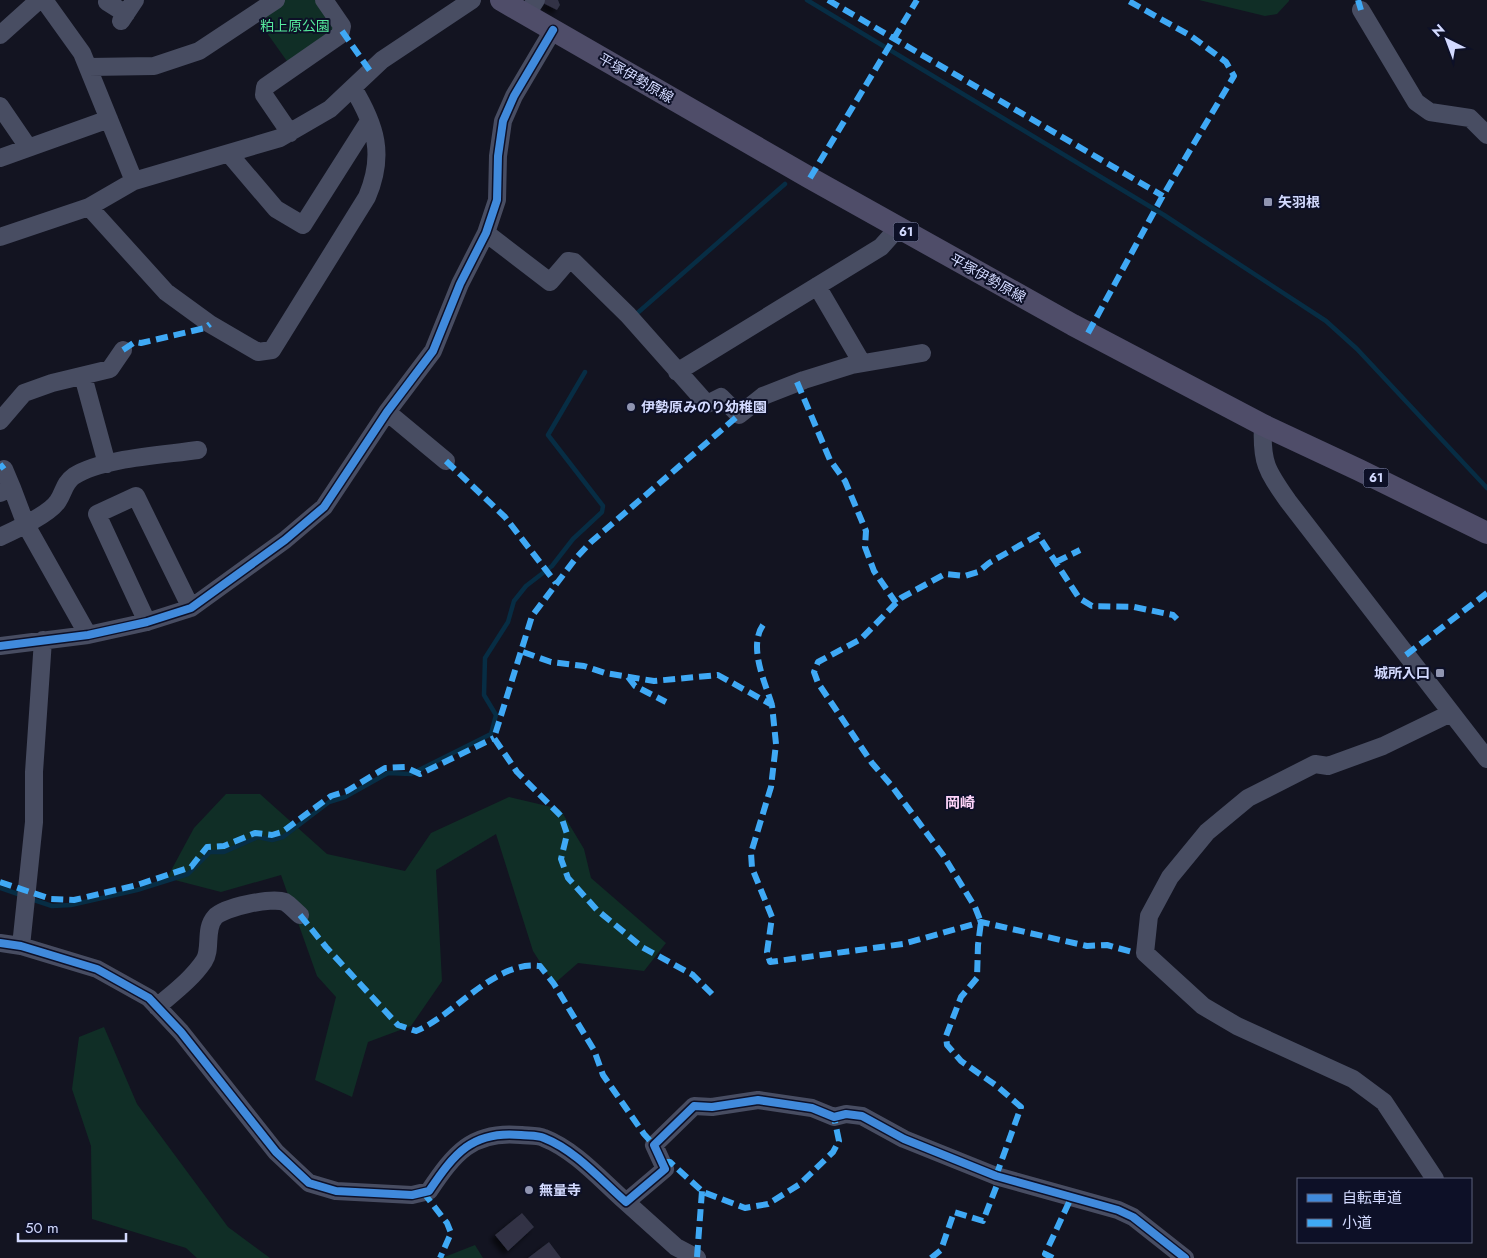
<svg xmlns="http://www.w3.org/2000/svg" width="1487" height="1258" viewBox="0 0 1487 1258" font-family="Jost,'Noto Sans JP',sans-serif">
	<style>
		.green { fill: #102e26 }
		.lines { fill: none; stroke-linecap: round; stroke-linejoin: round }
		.stream { stroke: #072d44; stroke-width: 4.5 }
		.building { fill: #313344; filter: url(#shadow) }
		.minor { stroke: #484d62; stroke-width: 18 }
		.major { stroke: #4f4d69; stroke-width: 22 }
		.quiet { stroke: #3fa9f5; stroke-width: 6; stroke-dasharray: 12 6; stroke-linecap: butt }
		.cycleway-casing { stroke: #0d1027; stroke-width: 11 }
		.cycleway { stroke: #408adc; stroke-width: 8 }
		.poi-dot { fill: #9095b1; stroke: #0d1027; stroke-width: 2 }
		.labels { text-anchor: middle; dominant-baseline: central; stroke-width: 4; stroke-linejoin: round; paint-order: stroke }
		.shield { fill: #0d1027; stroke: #989dbe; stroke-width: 1 }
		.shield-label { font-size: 12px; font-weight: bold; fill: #d3daff }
		.park-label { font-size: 14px; fill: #55e99c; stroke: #0d1027 }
		.street-label { font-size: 14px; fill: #d3daff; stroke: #0d1027 }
		.poi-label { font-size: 14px; font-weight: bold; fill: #d3daff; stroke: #0d1027; text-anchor: start }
		.neighbourhood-label { font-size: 15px; font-weight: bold; fill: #ffd5fb; stroke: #0d1027 }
	</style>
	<defs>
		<filter id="shadow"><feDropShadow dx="-4.5" dy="4.5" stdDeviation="2.5" flood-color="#0009"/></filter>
	</defs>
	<rect width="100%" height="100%" fill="#131421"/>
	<path class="green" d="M284 0H318L337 25 334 32 289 64 257 19Z
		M1199 0H1289V1L1277 14 1265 16Z
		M226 794H260L327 854 405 871 431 833 509 797 560 809 584 849 591 878 666 943 644 971 578 963 554 984 533 951 496 834 436 870 442 981 411 1026 368 1042 352 1097 315 1080 336 997 317 976 281 875 221 892 167 878 194 828Z
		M104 1027 137 1104 228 1227 270 1258H197L186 1248 92 1219 91 1146 72 1089 79 1037Z
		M475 1245 483 1258H442Z"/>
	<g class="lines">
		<path class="stream" d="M807 0 1164 215 1326 321 1357 349 1487 488
			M634 316 785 184
			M0 888 21 895
			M31 899 52 906 71 905 137 890 188 874 210 852H224L258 837 272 840 283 837 329 802 345 797 388 773 411 774 491 734 496 715 484 695 485 658 508 622 514 601 526 586 552 566 573 539 602 512 603 506 548 435 585 372"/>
	</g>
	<path class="building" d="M545 0H558L560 5 557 10 543 3Z
		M522 1213 534 1227 508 1251 495 1235Z
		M549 1242 561 1258H528Z"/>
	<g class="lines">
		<path class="minor" d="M44 0 82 53 134 181
			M107 2 126 14
			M1361 10 1416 102 1430 112 1470 118 1487 135
			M527 14 536 0
			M121 21 135 0
			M0 35 39 0
			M89 67 154 66 199 51 276 0
			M0 106 28 147
			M290 133 264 95 265 87 340 35 342 26 324 0
			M230 155 276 209 303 225 369 121
			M0 158 109 119
			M89 207 166 292 210 324 258 352 272 350 367 197C385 155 376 126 353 88
			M486 233 550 282 568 261 574 262 628 315 707 404 721 397 739 415 763 396 804 380 852 365 922 353
			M0 237 89 207 134 181 280 138 330 109 382 60 472 0
			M817 286 862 363
			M677 372 881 247 898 228
			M83 376 107 464
			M387 412 446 461
			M0 421 24 393 52 383 110 369 123 350
			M1263 425C1261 463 1267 471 1288 501L1487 759
			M12 488 26 525 88 635
			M0 493 12 488 4 469
			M0 537C15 530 50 514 58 501 64 492 64 483 74 476 102 458 164 455 198 450
			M147 622 97 514 136 496 191 608
			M0 646 88 635 147 622 191 608 285 540 324 507 387 412 433 351 460 284 486 233 497 200 498 156 503 121 514 96 553 30
			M0 943 21 946 97 969 149 998 181 1032 276 1152 309 1183 336 1191 412 1195 429 1191C454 1154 472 1130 521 1135 528 1136 537 1135 544 1138 575 1150 601 1180 626 1202L665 1169 654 1145 694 1106 712 1107 758 1100 812 1108 834 1117 846 1114 862 1116 904 1139 996 1176 1118 1210 1133 1217 1185 1258
			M21 946 34 822V772L43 640
			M157 1007C173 993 192 979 204 961 212 949 204 929 215 917 224 907 272 897 285 902 290 905 295 911 300 915
			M1435 1179 1384 1102 1353 1079 1237 1026 1203 1006 1145 953 1149 916 1170 877 1207 832 1248 798 1315 764 1328 766 1383 746 1451 713
			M626 1202 676 1247 697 1258"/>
		<path class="major" d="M501 0 810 178 1073 325 1263 425 1359 470 1487 533"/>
		<path class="quiet" d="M828 0 1163 196
			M1358 0 1361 10
			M342 31 370 71
			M810 178 917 0
			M1088 333 1161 199 1234 76 1226 62 1191 36 1127 0
			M123 350 135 342 141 343 205 328 210 324
			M797 382 830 460 845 481 866 531 865 547 874 571 896 603
			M446 461 505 517 556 583
			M0 464 4 469
			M1056 562 1080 550
			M763 625C748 647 765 682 772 705
			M523 652 551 662 584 666 605 673 654 681 718 675 772 705 776 744 771 787 751 853 752 868 772 917 767 952 770 962 903 944 981 922 1087 946 1107 945 1132 952
			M1406 655 1487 593
			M628 677 635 686 666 702
			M0 882 51 899 74 900 137 885 191 867 207 847 224 846 255 833 272 835 282 832 331 796 347 791 385 768 405 767 420 774 494 738
			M300 915 326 947 398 1025 416 1031C454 1016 495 960 540 966L554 984 594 1050 603 1075 644 1134 654 1145
			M712 994 693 975 642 947 597 910 568 878 561 859 567 834 561 816 517 772 494 738 532 616 576 558 591 542 739 415
			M663 1162H670L703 1192 745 1208 768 1204 800 1184 833 1152 839 1141 834 1117
			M996 1176 1021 1107 997 1086 961 1061 947 1045 946 1036 961 997 977 978 978 945 981 922 975 907 943 855 891 785 872 763 818 683 814 672 818 662 861 639 901 598 945 574 965 576 978 572 989 563 1038 535 1079 598 1092 606 1134 607 1173 615 1177 619
			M423 1192 447 1223 451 1233 440 1258
			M697 1257 702 1191
			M931 1258 941 1250 954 1212 983 1221 1000 1177
			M1053 1258 1045 1254 1071 1198"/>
		<defs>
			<path id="cycleway" d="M0 646 88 635 147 622 191 608 285 540 324 507 387 412 433 351 460 284 486 233 497 200 498 156 503 121 514 96 553 30
				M0 943 21 946 97 969 149 998 181 1032 276 1152 309 1183 336 1191 412 1195 429 1191C454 1154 472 1130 521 1135 528 1136 537 1135 544 1138 575 1150 601 1180 626 1202L665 1169 654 1145 694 1106 712 1107 758 1100 812 1108 834 1117 846 1114 862 1116 904 1139 996 1176 1118 1210 1133 1217 1185 1258"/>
		</defs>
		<use href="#cycleway" class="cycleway-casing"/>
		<use href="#cycleway" class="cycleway"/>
	</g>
	<g class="poi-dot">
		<rect x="1263" y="197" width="10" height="10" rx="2.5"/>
		<circle cx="631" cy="407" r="5"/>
		<rect x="1435" y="668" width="10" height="10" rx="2.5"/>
		<circle cx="529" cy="1190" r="5"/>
	</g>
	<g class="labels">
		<g class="shield">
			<rect x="893.5" y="222.5" width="25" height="19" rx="4"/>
			<rect x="1363.5" y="468.5" width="25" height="19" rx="4"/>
		</g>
		<g class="shield-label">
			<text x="906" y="232">61</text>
			<text x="1376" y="478">61</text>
		</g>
		<g class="park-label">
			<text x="295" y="26">粕上原公園</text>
		</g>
		<g class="street-label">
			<text transform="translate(636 78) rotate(30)">平塚伊勢原線</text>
			<text transform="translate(988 278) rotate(29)">平塚伊勢原線</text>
		</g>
		<g class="poi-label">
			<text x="1278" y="202">矢羽根</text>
			<text x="641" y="407">伊勢原みのり幼稚園</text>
			<text x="1430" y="673" text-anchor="end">城所入口</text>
			<text x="539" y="1190">無量寺</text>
		</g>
		<g class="neighbourhood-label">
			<text x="960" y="803">岡崎</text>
		</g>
	</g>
	<rect x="1297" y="1178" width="175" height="65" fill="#0d1027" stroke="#5c617d"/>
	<rect x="1307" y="1194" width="25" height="8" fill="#408adc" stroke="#5c617d"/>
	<text x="1342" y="1203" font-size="15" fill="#d3daff">自転車道</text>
	<rect x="1307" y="1219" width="25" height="8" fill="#3fa9f5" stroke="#5c617d"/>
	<text x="1342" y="1228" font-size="15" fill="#d3daff">小道</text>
	<g transform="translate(1447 40) rotate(318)" stroke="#0d1027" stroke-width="4" paint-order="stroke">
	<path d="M0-4L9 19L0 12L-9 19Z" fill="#d3daff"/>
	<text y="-8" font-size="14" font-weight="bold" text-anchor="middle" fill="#d3daff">N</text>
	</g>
	<path d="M18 1233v8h108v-8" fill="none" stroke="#d3daff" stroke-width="2.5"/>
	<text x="25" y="1233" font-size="15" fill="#d3daff" stroke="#0d1027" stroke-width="4" paint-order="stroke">50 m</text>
</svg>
